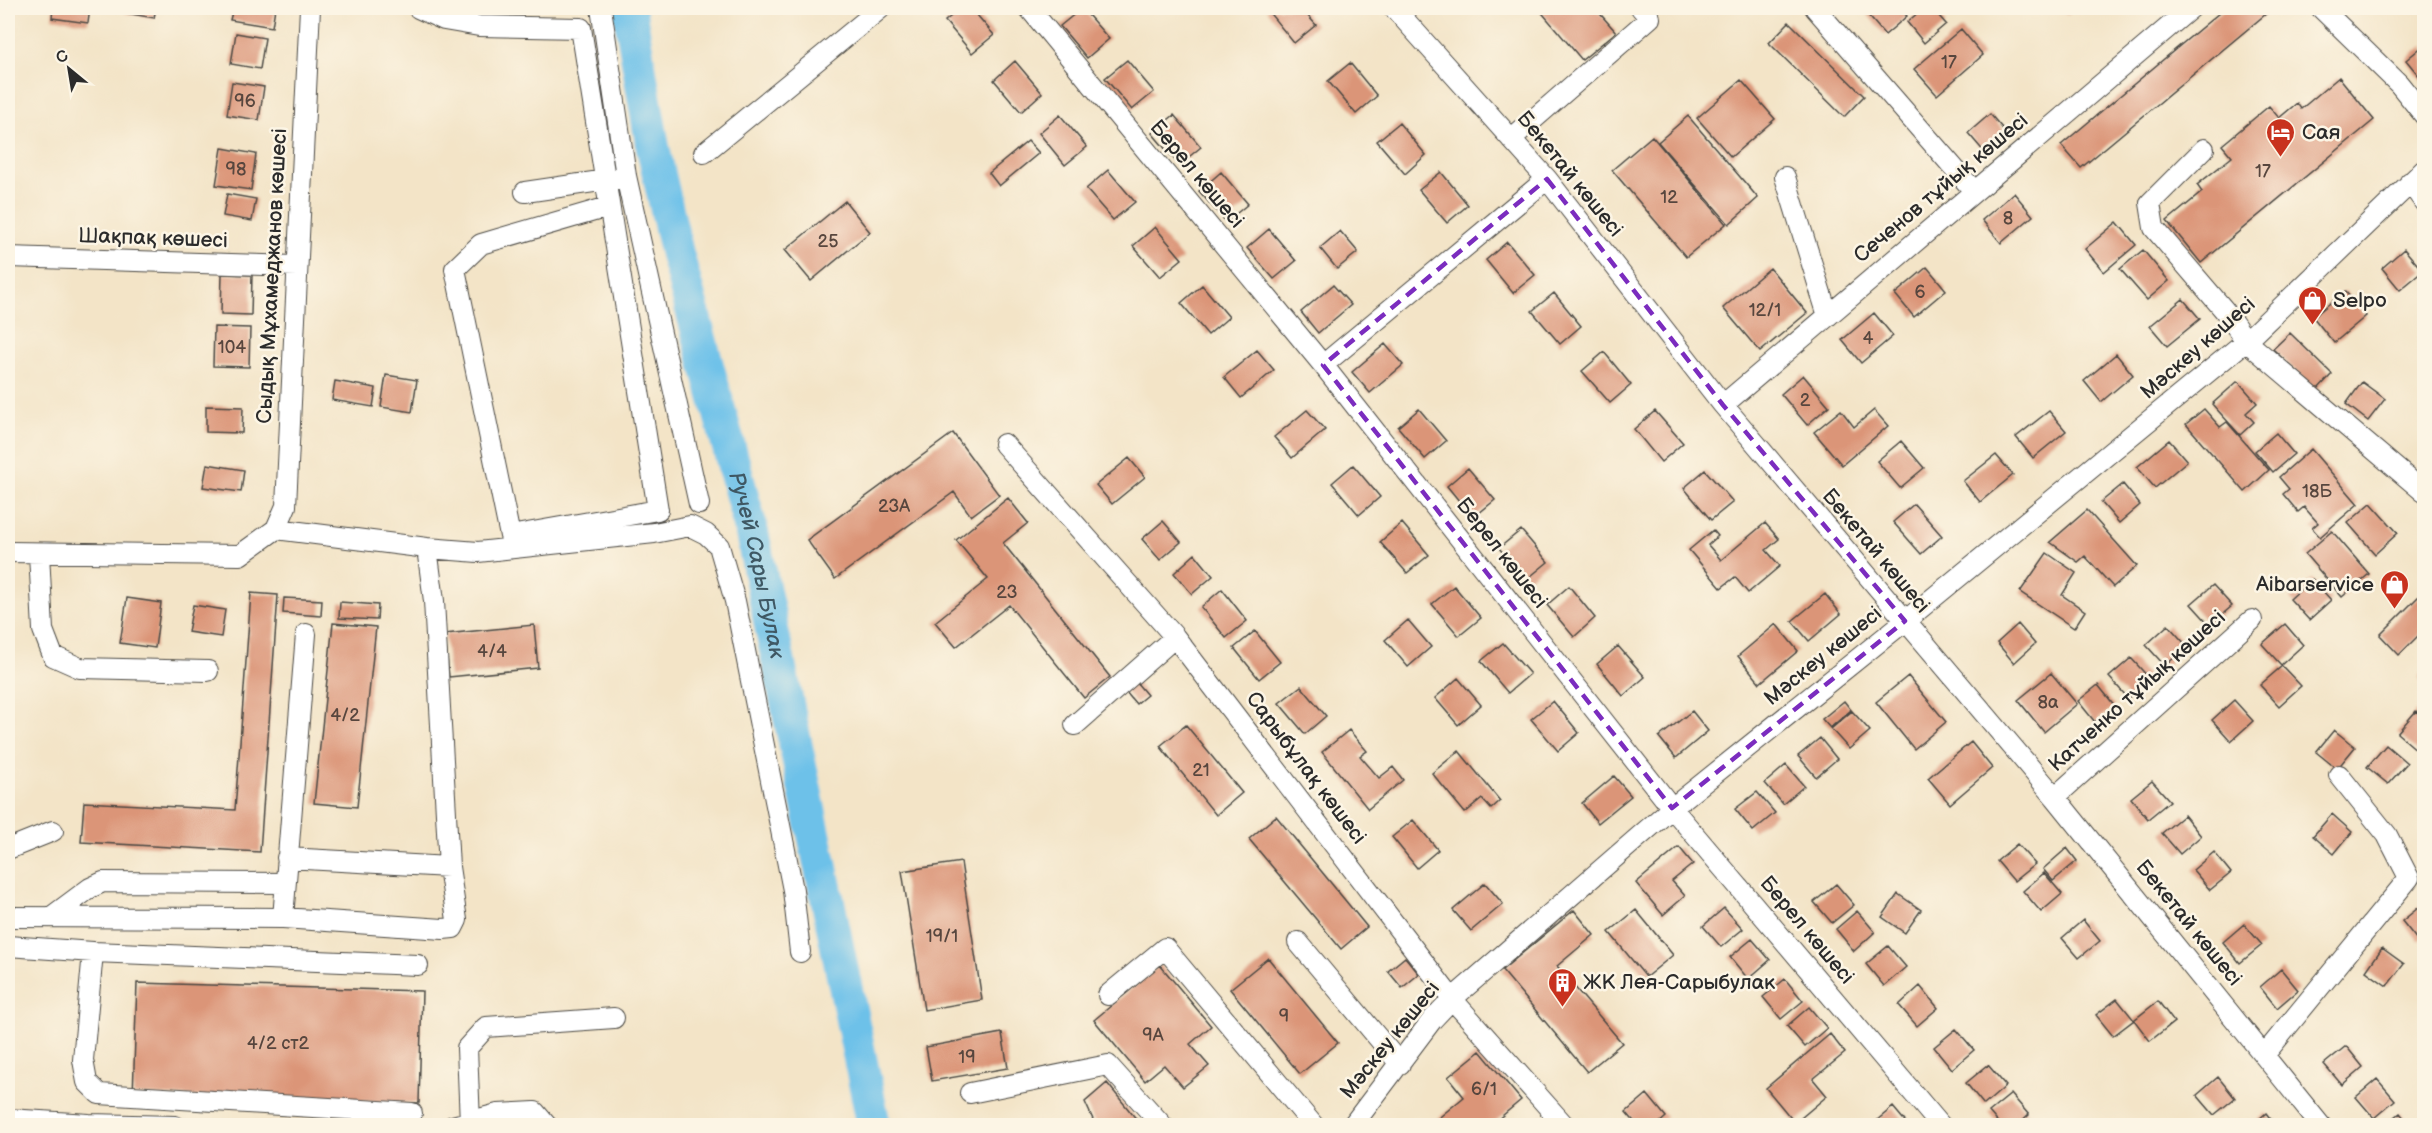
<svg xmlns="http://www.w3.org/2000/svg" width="2432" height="1133" viewBox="0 0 2432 1133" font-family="'Balsamiq Sans',sans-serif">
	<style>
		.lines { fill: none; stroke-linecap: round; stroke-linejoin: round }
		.river { stroke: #6dc1e9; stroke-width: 34 }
		.building { fill: #db9578 }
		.minor-casing { stroke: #494742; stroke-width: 22 }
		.minor { stroke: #fff; stroke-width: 20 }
		.marked { fill: none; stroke: #7b2cbf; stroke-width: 4.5; stroke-dasharray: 12 8; stroke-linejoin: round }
		.labels { text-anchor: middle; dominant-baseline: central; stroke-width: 5; stroke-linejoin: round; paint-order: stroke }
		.number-label { font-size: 18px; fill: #57463e }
		.poi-label { font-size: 21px; fill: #2b2b2b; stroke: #fcf5e5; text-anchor: start }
		.street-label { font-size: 21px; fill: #2b2b2b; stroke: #fcf5e5 }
		.water-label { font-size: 22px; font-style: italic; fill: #3f5864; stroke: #fcf5e5 }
	</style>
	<rect width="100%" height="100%" fill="#fcf5e5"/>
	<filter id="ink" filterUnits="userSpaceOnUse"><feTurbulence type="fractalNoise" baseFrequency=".0167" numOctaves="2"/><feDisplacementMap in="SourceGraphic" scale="12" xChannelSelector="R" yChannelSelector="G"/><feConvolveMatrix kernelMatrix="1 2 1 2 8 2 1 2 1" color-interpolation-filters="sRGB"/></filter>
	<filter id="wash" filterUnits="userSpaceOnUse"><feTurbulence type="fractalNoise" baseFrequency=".008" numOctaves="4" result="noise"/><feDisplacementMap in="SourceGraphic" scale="24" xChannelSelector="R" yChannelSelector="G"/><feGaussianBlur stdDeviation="1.35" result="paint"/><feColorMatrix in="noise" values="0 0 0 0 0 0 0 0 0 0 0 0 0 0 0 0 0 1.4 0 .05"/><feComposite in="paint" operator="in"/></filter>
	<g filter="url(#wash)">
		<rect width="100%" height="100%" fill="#f3e4c7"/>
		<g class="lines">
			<path class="river" id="s1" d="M629 8 653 148 676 250 752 533 874 1126"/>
		</g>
		<g id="blocks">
			<path class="building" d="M53 8H90L88 23 52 18Z
				M126 8H156L154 18 125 13Z
				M233 8H275L272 27 230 20Z
				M961 8H971L994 35 972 53 945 21Z
				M1082 8 1109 39 1087 58 1060 26Z
				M1270 8H1301L1316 25 1294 43 1267 10Z
				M1538 8H1595L1616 32 1582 60Z
				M1875 8H1899L1907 16 1885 35 1867 14Z
				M1924 8H1932L1946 24 1924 43 1907 22Z
				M2061 8H2076L2067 15Z
				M2225 8H2273L2081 168 2061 145Z
				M1789 22 1864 96 1844 117 1769 43Z
				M1961 29 1983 55 1937 95 1914 69Z
				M236 33 265 38 260 69 231 64Z
				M2424 45V82L2406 60Z
				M1127 60 1154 92 1132 110 1105 78Z
				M1015 61 1042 93 1021 112 994 80Z
				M1350 63 1377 96 1356 114 1328 81Z
				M2339 77 2374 120 2201 263 2167 221 2202 192 2197 185 2232 157 2222 145 2269 106 2279 118 2297 103 2301 109Z
				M1741 80 1775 119 1731 157 1697 118Z
				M232 82 264 87 259 120 227 115Z
				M1990 114 2008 135 1986 154 1968 133Z
				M1060 115 1087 147 1065 165 1039 133Z
				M1174 115 1201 147 1179 165 1152 133Z
				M1688 116 1758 198 1729 224 1658 142Z
				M1399 123 1426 155 1405 174 1377 141Z
				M1652 136 1726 224 1686 257 1612 170Z
				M1028 141 1039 153 999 186 989 173Z
				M222 148 256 154 251 190 216 185Z
				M1108 170 1135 202 1113 220 1086 189Z
				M1221 172 1248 204 1226 222 1199 191Z
				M1441 172 1468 205 1447 223 1419 190Z
				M2014 193 2033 216 2001 243 1982 220Z
				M227 194 256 199 252 221 223 216Z
				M845 201 870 232 811 281 785 250Z
				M2117 222 2136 245 2104 272 2085 249Z
				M1155 227 1182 259 1160 277 1133 246Z
				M1269 229 1296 261 1274 279 1247 248Z
				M1340 231 1358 252 1337 269 1320 248Z
				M1507 242 1535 275 1513 293 1486 260Z
				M2404 249 2423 271 2400 290 2382 268Z
				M2143 250 2169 281 2147 300 2120 269Z
				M1927 267 1946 290 1914 317 1895 294Z
				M1770 268 1807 313 1760 352 1723 308Z
				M222 274 252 275 251 315 221 314Z
				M1202 285 1229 317 1208 335 1181 303Z
				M1333 285 1351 305 1318 333 1301 312Z
				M2345 291 2366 316 2334 343 2313 317Z
				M1554 293 1581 326 1560 344 1532 311Z
				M2183 299 2200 319 2167 346 2150 326Z
				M1874 313 1893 336 1861 363 1842 340Z
				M214 327 250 328 249 367 213 366Z
				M2290 333 2332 374 2316 391 2273 349Z
				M1385 344 1403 365 1370 393 1352 372Z
				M1257 350 1274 370 1241 398 1224 377Z
				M1604 352 1631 385 1610 403 1582 371Z
				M2116 354 2133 375 2101 402 2084 381Z
				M386 375 417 380 412 412 381 407Z
				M1803 375 1829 406 1807 425 1781 394Z
				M335 381 376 388 373 407 332 400Z
				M2238 381 2257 403 2246 413 2254 422 2240 435 2212 404Z
				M2362 382 2385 399 2368 421 2346 404Z
				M206 406 243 407 242 433 206 432Z
				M1419 409 1446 441 1425 459 1398 427Z
				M2204 409 2220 427 2227 422 2269 470 2245 492 2186 424Z
				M1307 410 1325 430 1292 458 1274 437Z
				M1841 410 1854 427 1874 410 1888 426 1842 465 1814 432Z
				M1655 411 1683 443 1661 462 1634 429Z
				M2049 411 2066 431 2033 458 2016 437Z
				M953 433 999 495 971 516 954 492 835 579 807 540Z
				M2276 433 2294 454 2273 472 2255 451Z
				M2169 440 2187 461 2155 488 2137 467Z
				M1901 441 1924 468 1900 488 1877 461Z
				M2311 449 2358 504 2320 537 2312 528 2318 523 2304 507 2298 512 2283 494 2289 489 2279 477Z
				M1996 455 2013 475 1980 502 1963 481Z
				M1129 458 1145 477 1112 504 1096 485Z
				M207 464 244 470 241 492 203 487Z
				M1353 465 1380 497 1359 515 1332 483Z
				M1468 468 1495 500 1473 518 1447 486Z
				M1705 470 1733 502 1711 520 1684 488Z
				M2123 484 2140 505 2119 523 2101 502Z
				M1008 498 1028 523 1003 543 1110 677 1084 698 1009 605 956 647 935 622 988 579 956 540Z
				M2371 503 2398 533 2375 554 2348 523Z
				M1914 504 1942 536 1921 554 1893 522Z
				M2087 510 2137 566 2113 587 2085 556 2078 562 2050 542Z
				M1163 521 1181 542 1160 560 1142 539Z
				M1402 523 1429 555 1407 573 1380 542Z
				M1765 523 1779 539 1766 550 1780 566 1748 593 1735 577 1721 588 1689 550 1713 530 1718 536 1708 545 1721 560Z
				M1521 530 1548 562 1526 580 1499 548Z
				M2332 531 2369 574 2342 597 2305 554Z
				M2047 553 2076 573 2062 595 2085 611 2074 628 2020 592Z
				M1195 554 1213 576 1192 594 1174 573Z
				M2312 579 2331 600 2309 620 2290 599Z
				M2213 585 2232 606 2210 625 2191 604Z
				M1454 586 1481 618 1459 636 1432 604Z
				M1569 586 1595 618 1574 637 1547 605Z
				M1222 589 1247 621 1226 638 1201 607Z
				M2424 591V630L2399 655 2380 635Z
				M251 593 278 595 260 852 81 842 84 802 235 810Z
				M1825 594 1841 614 1809 641 1792 621Z
				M127 598 161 603 155 648 120 643Z
				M284 598 322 600 321 616 283 613Z
				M340 602 378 605 377 620 339 618Z
				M193 605 225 610 221 637 188 632Z
				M1408 620 1431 647 1408 667 1385 640Z
				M333 623 376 627 357 807 314 803Z
				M1776 624 1798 651 1760 683 1738 656Z
				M2018 624 2035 644 2014 663 1997 643Z
				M2285 624 2303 645 2281 665 2262 644Z
				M534 625 538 668 449 677 445 634Z
				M2168 625 2187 646 2165 666 2146 645Z
				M1255 631 1280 662 1259 679 1234 648Z
				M1503 643 1530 674 1508 693 1481 661Z
				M1618 646 1645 677 1623 696 1597 664Z
				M2131 658 2150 679 2128 698 2109 677Z
				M2282 666 2301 686 2279 706 2260 685Z
				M2424 672V685L2418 678Z
				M2051 673 2077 704 2044 732 2018 700Z
				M1908 676 1946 722 1914 749 1876 702Z
				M1458 678 1481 705 1458 725 1435 698Z
				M1136 682 1147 695 1136 704 1125 691Z
				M2098 685 2115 706 2095 722 2078 701Z
				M1301 686 1326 716 1305 734 1279 703Z
				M2234 700 2253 721 2231 741 2212 720Z
				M1553 701 1579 733 1558 751 1531 719Z
				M1844 701 1851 710 1830 728 1822 719Z
				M1692 711 1708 731 1676 758 1659 737Z
				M1852 711 1870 731 1849 749 1831 729Z
				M2416 711 2424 719V743L2418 751 2397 733Z
				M1186 725 1242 793 1216 815 1160 746Z
				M1349 730 1367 751 1360 756 1379 778 1393 767 1403 780 1368 809 1322 752Z
				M2334 730 2355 747 2337 769 2316 752Z
				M1820 738 1837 759 1816 777 1798 756Z
				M1971 742 1992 768 1950 804 1928 778Z
				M2386 745 2407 763 2388 784 2367 767Z
				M1459 751 1500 801 1491 809 1482 799 1465 813 1432 773Z
				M1786 765 1804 786 1783 804 1765 783Z
				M1614 776 1631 796 1598 823 1582 803Z
				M2152 781 2170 801 2148 819 2131 798Z
				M1757 792 1775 813 1753 831 1735 809Z
				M2332 814 2352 832 2334 854 2313 836Z
				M2184 815 2201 836 2180 854 2162 833Z
				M1276 816 1367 927 1341 949 1249 839Z
				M1413 820 1438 850 1417 868 1392 837Z
				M2017 844 2035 864 2014 881 1997 861Z
				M1679 847 1693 864 1672 881 1685 896 1663 915 1636 883Z
				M2067 848 2077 861 2053 881 2043 869Z
				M2214 852 2231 873 2210 890 2193 870Z
				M961 862 982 1000 924 1010 902 871Z
				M2044 873 2062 894 2041 912 2023 891Z
				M1485 883 1503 904 1471 931 1453 910Z
				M1836 884 1854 905 1832 923 1814 902Z
				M1898 894 1921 910 1905 933 1882 917Z
				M2423 904 2424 937 2418 941 2402 921Z
				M1724 908 1743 929 1721 947 1703 926Z
				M1574 910 1594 935 1557 966 1622 1043 1587 1072 1502 970Z
				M1636 910 1673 955 1646 977 1609 932Z
				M1857 911 1875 932 1854 951 1836 929Z
				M2083 920 2100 941 2079 958 2062 938Z
				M2244 924 2262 945 2240 963 2223 942Z
				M1752 939 1770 960 1748 979 1730 957Z
				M1888 946 1906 967 1884 986 1866 964Z
				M2382 948 2404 964 2387 986 2366 971Z
				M1405 957 1419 974 1402 988 1388 971Z
				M1268 958 1338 1043 1300 1074 1230 989Z
				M1160 965 1211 1026 1190 1044 1209 1066 1183 1087 1164 1065 1145 1081 1094 1020Z
				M2281 969 2298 990 2277 1008 2260 987Z
				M1785 979 1803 1001 1781 1019 1763 997Z
				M137 983 422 991 419 1103 133 1095Z
				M1920 986 1938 1008 1917 1026 1899 1005Z
				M2117 999 2134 1020 2113 1036 2096 1015Z
				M2158 1001 2174 1022 2150 1041 2134 1020Z
				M1809 1007 1827 1028 1805 1047 1787 1026Z
				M1956 1029 1974 1050 1952 1069 1934 1047Z
				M1002 1033 1008 1068 932 1081 926 1047Z
				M1830 1034 1845 1053 1813 1079 1827 1096 1795 1123 1766 1088Z
				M2346 1046 2363 1067 2342 1085 2324 1064Z
				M1480 1051 1521 1100 1490 1126 1485 1122 1481 1126H1429L1464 1097 1448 1077Z
				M1988 1065 2006 1086 1984 1105 1966 1083Z
				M2218 1077 2235 1098 2214 1115 2197 1095Z
				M2377 1079 2395 1100 2374 1118 2356 1097Z
				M1107 1083 1142 1126H1096L1085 1102Z
				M1647 1094 1666 1117 1656 1126H1638L1626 1112Z
				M2011 1094 2029 1115 2017 1126H2001L1989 1112Z
				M1893 1107 1909 1126H1870Z
				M2266 1113 2276 1126H2251Z
				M2400 1113 2411 1126H2384Z"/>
		</g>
	</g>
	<g filter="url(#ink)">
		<use href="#blocks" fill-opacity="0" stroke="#494742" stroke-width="1.5"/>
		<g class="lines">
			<defs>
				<path id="minor" d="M418 8 444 20 479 26 581 28 658 510 510 536 455 269 481 244 608 207
					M601 8 626 176 699 504
					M1029 8 1323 365 1672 808 1941 1126
					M1394 8 1547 179 1723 405 2055 797 2321 1126
					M1815 8 1974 191
					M2321 8 2399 84 2424 115
					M1511 139 1650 18 1641 8
					M2204 149 2150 203 2154 228 2225 311 2246 341 2424 492
					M704 153 881 8
					M1785 177 1828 316
					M2410 182 2424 202
					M525 192 614 179
					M8 257 296 266
					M1323 365 1547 179
					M1723 405 2191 8
					M1004 444 1175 637 1452 999 1565 1126
					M276 529 427 548 478 552 654 533 690 526 706 534 719 546 735 601 793 890 800 952
					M8 552 240 555 276 529 286 506 310 8
					M39 553 43 630 53 656 80 668 208 671
					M1075 725 1175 637
					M2055 797 2252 620
					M8 849 53 831
					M287 858 449 867
					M8 917 283 918 306 634
					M51 917 90 888 103 882 285 883
					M283 918 443 929 453 928 457 920 449 867 434 601 427 548
					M1298 942 1400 1064
					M8 946 93 952 418 965
					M93 952 83 1060 87 1082 99 1094 412 1113
					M1108 995 1165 948 1314 1126
					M2265 1054 2409 878 2387 835 2339 775
					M970 1093 1108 1065 1163 1126
					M8 1119 89 1124 175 1126
					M470 1123 467 1048 486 1027 614 1018
					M453 1126 498 1114 535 1112 547 1126
					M1352 1126 1432 1020 1452 999 1672 808 1905 621 2246 341 2424 170"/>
			</defs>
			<use href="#minor" class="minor-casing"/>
			<use href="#minor" class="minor"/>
		</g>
	</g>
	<path class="marked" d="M1547 179 1723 405 1905 621 1672 808 1323 365Z"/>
	<defs>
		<symbol id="hotel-pin" viewBox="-11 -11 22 30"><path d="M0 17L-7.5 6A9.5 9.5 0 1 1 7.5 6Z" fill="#c8321e" stroke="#fcf5e5"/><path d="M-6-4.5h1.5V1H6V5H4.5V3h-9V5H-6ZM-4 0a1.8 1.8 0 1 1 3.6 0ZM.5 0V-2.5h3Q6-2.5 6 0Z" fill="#fff"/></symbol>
		<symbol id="shop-pin" viewBox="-11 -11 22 30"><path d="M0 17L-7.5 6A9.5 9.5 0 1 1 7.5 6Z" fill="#c8321e" stroke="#fcf5e5"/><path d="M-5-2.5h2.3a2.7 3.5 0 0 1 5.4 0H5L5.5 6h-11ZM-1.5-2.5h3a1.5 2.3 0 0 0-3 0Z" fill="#fff"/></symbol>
		<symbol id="building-pin" viewBox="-11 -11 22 30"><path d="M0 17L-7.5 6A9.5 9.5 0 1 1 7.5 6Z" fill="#c8321e" stroke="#fcf5e5"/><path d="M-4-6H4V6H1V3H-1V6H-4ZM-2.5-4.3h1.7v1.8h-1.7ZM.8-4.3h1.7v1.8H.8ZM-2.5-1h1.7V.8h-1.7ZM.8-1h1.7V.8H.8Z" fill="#fff"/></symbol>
	</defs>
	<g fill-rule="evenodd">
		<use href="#hotel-pin" x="2264" y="116" width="33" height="45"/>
		<use href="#shop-pin" x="2296" y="284" width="33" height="45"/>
		<use href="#shop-pin" x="2378" y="568" width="33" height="45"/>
		<use href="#building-pin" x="1546" y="966" width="33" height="45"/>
	</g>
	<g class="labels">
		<g class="number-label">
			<text x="1949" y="62">17</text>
			<text x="245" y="101">96</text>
			<text x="236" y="169">98</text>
			<text x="2263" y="171">17</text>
			<text x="1669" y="197">12</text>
			<text x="2008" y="218">8</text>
			<text x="828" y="241">25</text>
			<text x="1920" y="292">6</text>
			<text x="1765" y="310">12/1</text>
			<text x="1868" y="338">4</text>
			<text x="232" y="347">104</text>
			<text x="1805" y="400">2</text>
			<text x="2317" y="491">18Б</text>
			<text x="894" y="506">23А</text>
			<text x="1007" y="592">23</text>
			<text x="492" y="651">4/4</text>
			<text x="2048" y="702">8а</text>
			<text x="345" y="715">4/2</text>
			<text x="1201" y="770">21</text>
			<text x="942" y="936">19/1</text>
			<text x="1284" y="1016">9</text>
			<text x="1153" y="1035">9А</text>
			<text x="278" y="1043">4/2 ст2</text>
			<text x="967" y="1057">19</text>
			<text x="1484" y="1089">6/1</text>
		</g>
		<g class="poi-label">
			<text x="2302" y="132">Сая</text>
			<text x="2333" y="300">Selpo</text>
			<text x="2374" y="584" text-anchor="end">Aibarservice</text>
			<text x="1583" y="982">ЖК Лея-Сарыбулак</text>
		</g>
		<g class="street-label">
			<text transform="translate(1197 174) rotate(50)">Берел көшесі</text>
			<text transform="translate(1570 174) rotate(51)">Бекетай көшесі</text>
			<text transform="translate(1941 188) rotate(-40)">Сеченов тұйық көшесі</text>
			<text transform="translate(153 238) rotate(2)">Шақпақ көшесі</text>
			<text transform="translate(272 276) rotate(-87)">Сыдық Мұхамеджанов көшесі</text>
			<text transform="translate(2198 348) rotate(-41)">Мәскеу көшесі</text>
			<text transform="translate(1876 551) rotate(50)">Бекетай көшесі</text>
			<text transform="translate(1502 553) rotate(52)">Берел көшесі</text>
			<text transform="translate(1823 656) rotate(-39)">Мәскеу көшесі</text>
			<text transform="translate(2137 691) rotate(-42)">Катченко тұйық көшесі</text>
			<text transform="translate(1306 768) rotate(53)">Сарыбұлақ көшесі</text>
			<text transform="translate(2189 923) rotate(51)">Бекетай көшесі</text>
			<text transform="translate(1807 930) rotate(50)">Берел көшесі</text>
			<text transform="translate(1390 1040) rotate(-51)">Мәскеу көшесі</text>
		</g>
		<g class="water-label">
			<text stroke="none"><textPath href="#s1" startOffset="572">Ручей Сары Булак</textPath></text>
		</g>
	</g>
	<rect width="2432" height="1133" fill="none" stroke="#fcf5e5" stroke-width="30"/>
	<g transform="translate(69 69) rotate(330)" stroke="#fcf5e5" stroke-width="4.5" paint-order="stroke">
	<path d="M0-4.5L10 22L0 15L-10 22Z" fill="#2b2b2b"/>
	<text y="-9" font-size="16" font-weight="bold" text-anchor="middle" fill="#2b2b2b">С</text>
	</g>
</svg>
